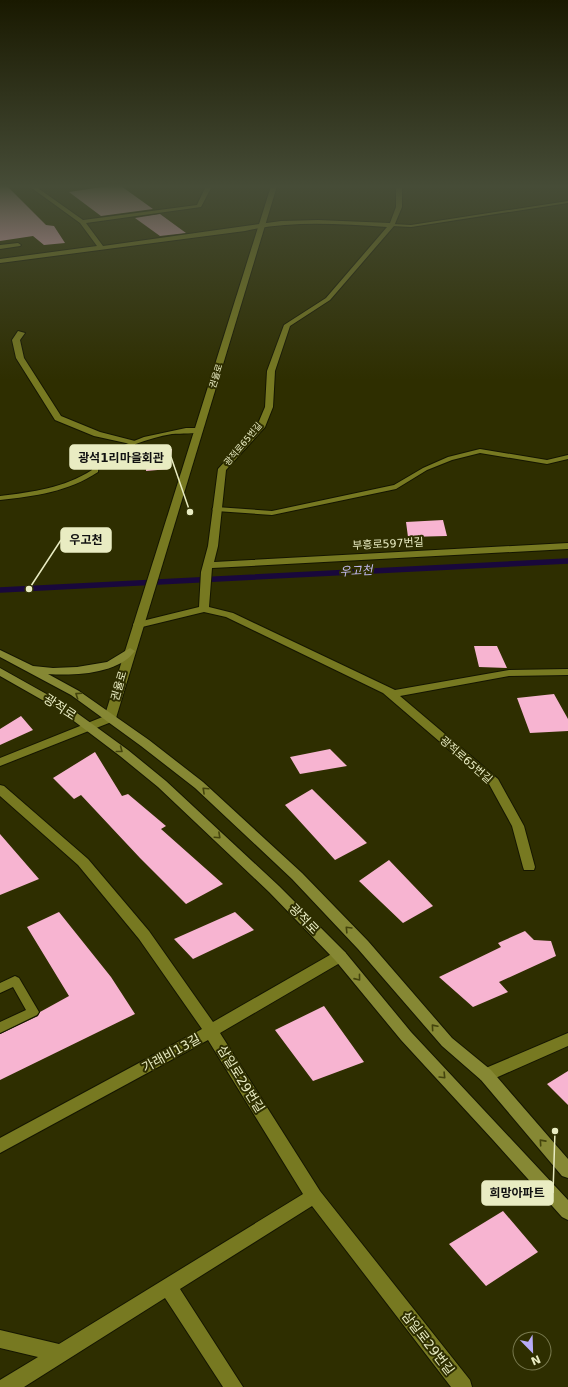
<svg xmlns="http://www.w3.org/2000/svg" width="568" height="1387" viewBox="0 0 568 1387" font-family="'DejaVu Sans','Noto Sans KR',sans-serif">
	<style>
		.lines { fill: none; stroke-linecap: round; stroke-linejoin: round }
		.stream { stroke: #19083c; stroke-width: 5.5 }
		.building { fill: #f7b4d1 }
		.service-casing { stroke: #151600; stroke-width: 2 }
		.minor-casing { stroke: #151600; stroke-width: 2 }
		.tertiary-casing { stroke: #151600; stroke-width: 2 }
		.secondary-casing { stroke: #151600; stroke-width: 2 }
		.service { fill: #777921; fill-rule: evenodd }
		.minor { fill: #777921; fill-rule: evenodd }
		.tertiary { fill: #777921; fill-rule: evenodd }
		.secondary { fill: #868834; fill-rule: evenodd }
		.oneway { stroke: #44440d }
		.labels { text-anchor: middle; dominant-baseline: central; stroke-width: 4; stroke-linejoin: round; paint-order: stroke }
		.far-street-label { font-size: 9px; fill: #e9ecc2; stroke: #2e2e00 }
		.street-label { font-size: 11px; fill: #e9ecc2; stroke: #2e2e00 }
		.water-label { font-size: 12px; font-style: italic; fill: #c0b9ee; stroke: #2e2e00 }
		.near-street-label { font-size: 13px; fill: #e9ecc2; stroke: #2e2e00 }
		.leader { fill: none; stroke: #e9ecc2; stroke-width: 1.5 }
		.callout-dot { fill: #e9ecc2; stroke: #2e2e00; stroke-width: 1.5 }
		.callout { fill: #e9ecc2; stroke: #e9ecc2; stroke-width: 1.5 }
		.callout-label { font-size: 12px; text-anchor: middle; font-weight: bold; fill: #111 }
	</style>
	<rect width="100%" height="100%" fill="#2e2e00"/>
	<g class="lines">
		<path class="stream" d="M0 590 568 561"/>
	</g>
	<path class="building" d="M0 186H7L46 225 54 226 65 243 44 245 33 236 0 241Z
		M108 186H121L153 209 101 216 69 192Z
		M160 214 186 233 160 236 135 218Z
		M172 449 169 469 146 471 148 450Z
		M443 520 447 536 408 537 406 522Z
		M474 646H497L507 668 479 667Z
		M554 694 568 719V731L530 733 517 698Z
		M21 716 33 730 0 745V729Z
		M330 749 347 766 300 774 290 757Z
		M95 752 122 796 128 794 166 826 161 829 223 884 186 904 140 858 81 795 74 799 53 778Z
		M312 789 367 843 335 860 285 805Z
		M0 834 39 879 0 895Z
		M389 860 433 906 403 923 359 881Z
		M59 912 111 977 135 1014 0 1080V1034L38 1016 40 1012 69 996 27 927Z
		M235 912 254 930 193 959 174 939Z
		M525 931 534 940 551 941 556 956 499 982 508 992 473 1007 439 977 501 947 498 943Z
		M324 1006 364 1062 313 1081 275 1030Z
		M568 1071V1105L547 1084Z
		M503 1211 538 1252 486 1286 449 1244Z"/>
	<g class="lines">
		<defs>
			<path id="service" d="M568 201V203L411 227 392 226 390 225 392 224 411 225Z
				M18 243 21 245 20 246 0 249V245Z
				M186 428H199L202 430C196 435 181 433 172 434 147 438 123 449 99 459L98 472C68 492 35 496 0 500V496C33 492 64 488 92 470L94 457 144 437Z
				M480 449 547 460 568 455V459L547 464 480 453 452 460 427 470 396 489 272 515 216 511 212 509 216 507 272 511 394 485 423 468 448 457Z
				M15 976 19 978 39 1012 37 1015 0 1033V1022L26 1010 13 987 0 993V983Z"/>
			<path id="minor" d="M29 186H35L83 220 197 205 206 186H212L201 207 86 223 103 246 281 221 318 220 390 223 396 207V186H402V207L394 226 330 300 290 326 275 371 273 407 265 427 226 470 218 546 214 562 568 543V549L212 568 209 607 233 613 395 690 509 670 568 669V675L509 676 400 696 498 779 524 826 535 867 534 870H524L523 867 512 826 489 784 383 693 226 617 204 612 138 628 133 625 134 623 199 607 201 572 208 546 218 469 257 426 265 407 267 371 284 325 326 298 387 227C339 224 292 220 245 231L0 263V259L97 246 80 223Z
				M18 331 25 333 20 340 24 358 61 416 100 432 135 441V445L94 436 55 420 16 358 12 340Z
				M110 714 116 718 114 721 0 766V758Z
				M0 785 4 786 88 859 149 931 213 1022 335 952 340 951 345 952 347 956 345 960 220 1033 320 1191 470 1380 472 1387H451L312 1206 180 1289 243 1387H223L165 1298 24 1387H0V1380L38 1357 0 1348V1330L59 1344 303 1194 208 1040 0 1153V1138L202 1029 139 939 78 865 0 796Z
				M568 1033V1046L491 1080 486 1081 481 1080 478 1075 481 1070Z"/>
			<path id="tertiary" d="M271 186H277L116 718 114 721H106L104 718Z"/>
			<path id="secondary" d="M130 648 135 651C118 674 75 676 48 674L79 691 149 740 203 782 302 873 368 941 452 1038 491 1070 568 1159V1178L562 1176 481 1080 442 1046 358 949 292 879 195 788 141 746 71 695 0 657V650L33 666 53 668 77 667 107 662Z
				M0 668 66 705 128 750 166 781 279 886 345 952 411 1032 568 1200V1220L562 1217 493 1140 401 1040 335 960 269 892 158 787 120 756 58 709 0 676Z"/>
		</defs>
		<use href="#service" class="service-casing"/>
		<use href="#minor" class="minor-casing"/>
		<use href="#tertiary" class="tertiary-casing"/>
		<use href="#secondary" class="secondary-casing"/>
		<use href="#service" class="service"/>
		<use href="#minor" class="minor"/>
		<use href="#tertiary" class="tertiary"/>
		<use href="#secondary" class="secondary"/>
	</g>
	<defs><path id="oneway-chevron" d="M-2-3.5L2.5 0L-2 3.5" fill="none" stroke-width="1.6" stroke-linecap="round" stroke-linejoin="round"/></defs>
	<g class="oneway">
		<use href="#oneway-chevron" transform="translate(78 695) rotate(-146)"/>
		<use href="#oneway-chevron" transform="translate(120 750) rotate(38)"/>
		<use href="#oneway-chevron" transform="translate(205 790) rotate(-137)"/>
		<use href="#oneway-chevron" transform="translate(218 836) rotate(43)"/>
		<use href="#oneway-chevron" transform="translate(348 929) rotate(-134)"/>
		<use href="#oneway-chevron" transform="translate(358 978) rotate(51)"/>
		<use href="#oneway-chevron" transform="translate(434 1027) rotate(-131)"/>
		<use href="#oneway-chevron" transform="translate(443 1076) rotate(46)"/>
		<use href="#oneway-chevron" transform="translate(542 1142) rotate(-132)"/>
	</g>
	<linearGradient id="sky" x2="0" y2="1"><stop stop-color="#191900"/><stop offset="0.49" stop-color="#464c37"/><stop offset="1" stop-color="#464c37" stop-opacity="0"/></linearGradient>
	<rect width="568" height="380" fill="url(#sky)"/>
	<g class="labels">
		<g class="far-street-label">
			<text transform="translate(216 376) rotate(-73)">권율로</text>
			<text transform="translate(243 444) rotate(-50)">광적로65번길</text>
		</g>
		<g class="street-label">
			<text transform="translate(388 544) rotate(-3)">부흥로597번길</text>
			<text transform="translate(119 686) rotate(-74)">권율로</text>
			<text transform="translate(466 760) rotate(41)">광적로65번길</text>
		</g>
		<g class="water-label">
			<text transform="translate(356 571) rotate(-3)">우고천</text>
		</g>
		<g class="near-street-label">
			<text transform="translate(60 707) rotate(33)">광적로</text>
			<text transform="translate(304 919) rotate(46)">광적로</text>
			<text transform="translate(171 1053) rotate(-29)">가래비13길</text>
			<text transform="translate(241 1079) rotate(58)">삼일로29번길</text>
			<text transform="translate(428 1343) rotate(52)">삼일로29번길</text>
		</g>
	</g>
	<path class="leader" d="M190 512L171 457M29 589L61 540M555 1131L553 1193"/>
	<g class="callout-dot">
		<circle cx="190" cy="512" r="4"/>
		<circle cx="29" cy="589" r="4"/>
		<circle cx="555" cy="1131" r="4"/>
	</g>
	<g class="callout">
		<rect x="70" y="445" width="101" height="24" rx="4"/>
		<rect x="61" y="528" width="50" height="24" rx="4"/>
		<rect x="482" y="1181" width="71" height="24" rx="4"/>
	</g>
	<g class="callout-label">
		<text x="121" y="462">광석1리마을회관</text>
		<text x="86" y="544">우고천</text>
		<text x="517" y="1197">희망아파트</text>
	</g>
	<g transform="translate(532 1351) rotate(157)"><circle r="19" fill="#2e2e00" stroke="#797a4e"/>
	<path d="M0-3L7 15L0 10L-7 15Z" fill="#b7abf8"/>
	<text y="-6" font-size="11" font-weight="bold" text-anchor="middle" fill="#e9ecc2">N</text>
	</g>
</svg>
